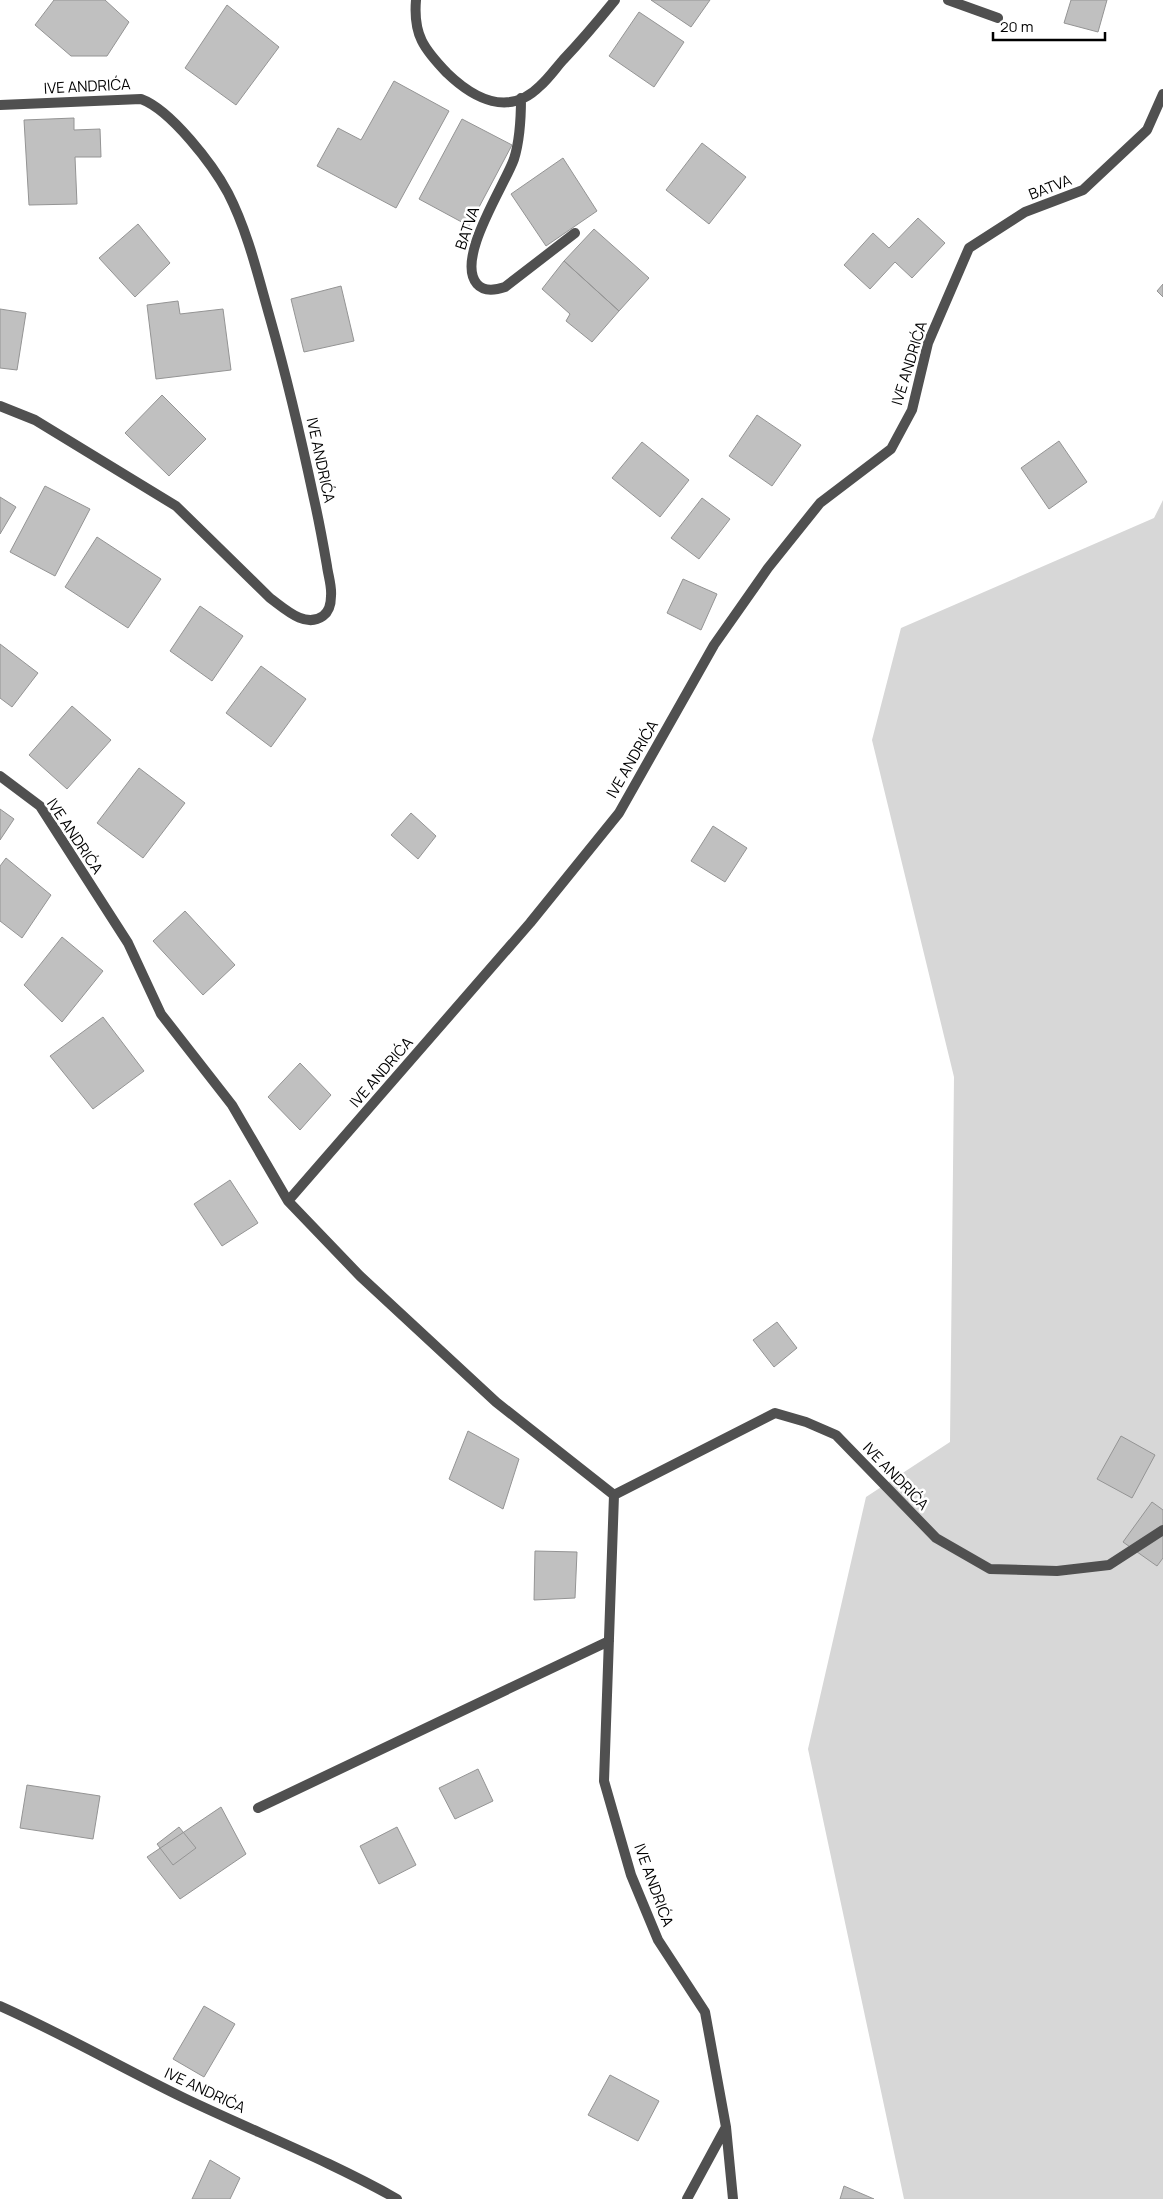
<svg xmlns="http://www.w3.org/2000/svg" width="1163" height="2199" viewBox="0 0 1163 2199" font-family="Manrope,sans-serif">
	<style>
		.green { fill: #d7d7d7 }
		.building { fill: #c0c0c0; stroke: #949494 }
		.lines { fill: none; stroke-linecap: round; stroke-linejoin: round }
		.lane { stroke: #505050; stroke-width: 10 }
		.street { stroke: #505050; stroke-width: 10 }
		.labels { text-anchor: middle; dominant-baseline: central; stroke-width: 5; stroke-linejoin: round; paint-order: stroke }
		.street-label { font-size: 15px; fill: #000; stroke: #fff }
	</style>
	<rect width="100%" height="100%" fill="#fff"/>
	<path class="green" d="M1163 500V2199H904L808 1749 866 1497 950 1442 954 1077 872 740 901 628 1154 518Z"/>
	<path class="building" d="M54 0H105L129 22 107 56H71L35 25Z
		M651 0H710L691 27Z
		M1071 0H1107L1098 32 1064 23Z
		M227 5 279 47 236 105 185 68Z
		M639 12 684 42 654 87 609 56Z
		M394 81 449 111 396 208 317 166 338 128 361 140Z
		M74 118V130L100 129 101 157H75L77 204 29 205 24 120Z
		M462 119 512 145 469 226 419 199Z
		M702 143 746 177 709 224 666 190Z
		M563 158 597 211 546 246 511 194Z
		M918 218 945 243 912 278 895 262 870 289 844 265 873 233 889 248Z
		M138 224 170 263 135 297 99 258Z
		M594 229 649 278 619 311 564 261Z
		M564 261 619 311 592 342 566 321 570 314 542 289Z
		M1163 284V297L1157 291Z
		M341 286 354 341 304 352 291 299Z
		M178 301 180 314 223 309 231 370 156 379 147 305Z
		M0 309 26 313 17 370 0 368Z
		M162 395 206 439 169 476 125 433Z
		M757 415 801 445 772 486 729 456Z
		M1059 441 1087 482 1049 509 1021 468Z
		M642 442 689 480 660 517 612 478Z
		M45 486 90 509 55 576 10 552Z
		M0 497 16 507 0 534Z
		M702 498 730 519 699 559 671 538Z
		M97 537 161 579 128 628 65 587Z
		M683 579 717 594 701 630 667 613Z
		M200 606 243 636 212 681 170 651Z
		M0 644 38 673 12 707 0 698Z
		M261 666 306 699 271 747 226 713Z
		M72 706 111 740 67 789 29 755Z
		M139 768 185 803 143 858 97 823Z
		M0 809 14 819 0 840Z
		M411 813 436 836 418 859 391 835Z
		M713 826 747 848 725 882 691 861Z
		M6 858 51 895 22 938 0 921V866Z
		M185 911 235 965 203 995 153 941Z
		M62 937 103 971 62 1022 24 985Z
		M103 1017 144 1071 93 1109 50 1056Z
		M300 1063 331 1095 300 1130 268 1097Z
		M230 1180 258 1223 222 1246 194 1204Z
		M777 1322 797 1348 774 1367 753 1340Z
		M468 1431 519 1459 503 1509 449 1479Z
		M1121 1436 1155 1455 1132 1498 1097 1479Z
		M1152 1502 1163 1510V1558L1157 1566 1123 1542Z
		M535 1551 577 1552 575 1598 534 1600Z
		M478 1769 493 1801 455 1819 439 1788Z
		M27 1785 100 1796 93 1839 20 1828Z
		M221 1807 246 1854 180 1899 147 1857Z
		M179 1827 196 1848 173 1865 157 1844Z
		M397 1827 416 1865 379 1884 360 1846Z
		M204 2006 235 2024 204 2077 173 2059Z
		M610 2075 659 2101 638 2141 588 2115Z
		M210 2160 240 2178 230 2199H192Z
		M844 2186 874 2199H840Z"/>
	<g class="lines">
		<path class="lane" d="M948 0 998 18"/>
		<path class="street" d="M416 0C413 35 424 49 447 73 474 99 509 117 540 86 549 78 555 69 563 60 581 41 598 21 615 0
			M521 98C521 118 520 140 514 159 505 185 455 259 477 284 484 292 496 290 505 287L575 233
			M0 105 141 99C171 110 213 165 228 193 248 232 258 276 270 318 287 378 301 438 314 499 319 521 323 543 327 566 328 575 332 586 331 596 331 603 330 611 323 616 305 629 284 608 270 598L176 506 35 420 0 406
			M0 776 40 806 128 943 161 1014 232 1105 288 1201 360 1276 496 1402 614 1495
			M288 1201 530 923 619 813 714 645 768 568 820 503 891 449 912 410 928 343 969 248 1025 212 1083 190 1147 130 1163 94
			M614 1495 604 1781 631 1875 658 1940 705 2012 726 2127 733 2199
			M614 1495 775 1413 806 1422 836 1435 936 1538 990 1569 1057 1571 1109 1565 1163 1530
			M258 1808 609 1641
			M0 2006C63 2034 122 2068 184 2098 255 2132 328 2160 397 2199
			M687 2199 726 2127"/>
	</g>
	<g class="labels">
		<g class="street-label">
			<text transform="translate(87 86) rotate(-3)">IVE ANDRIĆA</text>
			<text transform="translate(1050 187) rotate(-21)">BATVA</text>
			<text transform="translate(467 228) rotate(-71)">BATVA</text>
			<text transform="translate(909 363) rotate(-73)">IVE ANDRIĆA</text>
			<text transform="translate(321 460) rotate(78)">IVE ANDRIĆA</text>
			<text transform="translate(632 759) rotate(-60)">IVE ANDRIĆA</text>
			<text transform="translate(75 836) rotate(56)">IVE ANDRIĆA</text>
			<text transform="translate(381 1072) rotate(-49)">IVE ANDRIĆA</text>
			<text transform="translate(896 1476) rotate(46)">IVE ANDRIĆA</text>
			<text transform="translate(654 1885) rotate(70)">IVE ANDRIĆA</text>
			<text transform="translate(205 2090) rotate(25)">IVE ANDRIĆA</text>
		</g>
	</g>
	<path d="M993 32v8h112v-8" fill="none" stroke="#000000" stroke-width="2.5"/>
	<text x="1000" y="32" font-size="15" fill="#000000" stroke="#ffffff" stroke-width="4" paint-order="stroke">20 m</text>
</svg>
